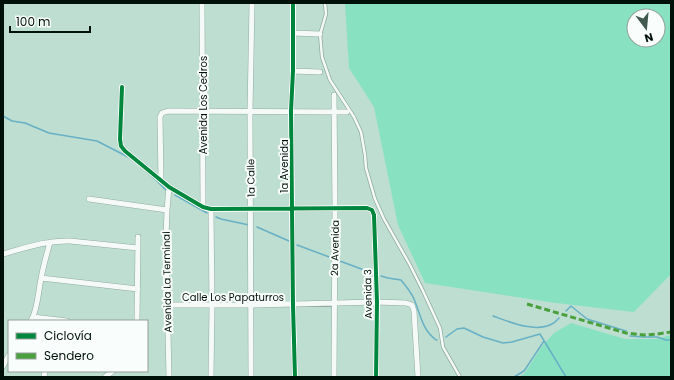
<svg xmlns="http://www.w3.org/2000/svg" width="674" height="380" viewBox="0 0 674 380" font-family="Poppins,sans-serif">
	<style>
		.green { fill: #88e2c2; fill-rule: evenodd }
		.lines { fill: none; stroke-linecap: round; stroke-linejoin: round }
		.stream { stroke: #67b0c5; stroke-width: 1.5 }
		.service-casing { stroke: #92aba1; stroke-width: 4 }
		.minor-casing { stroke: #92aba1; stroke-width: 6 }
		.service { stroke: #f5faf8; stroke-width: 2.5 }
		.minor { stroke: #f5faf8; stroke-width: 5 }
		.quiet { stroke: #4ba03e; stroke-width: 3; stroke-dasharray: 6 3; stroke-linecap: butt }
		.cycleway-casing { stroke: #f9fefc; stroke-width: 6 }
		.cycleway { stroke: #00873e; stroke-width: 4 }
		.labels { text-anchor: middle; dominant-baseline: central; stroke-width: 4; stroke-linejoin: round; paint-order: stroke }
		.street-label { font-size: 10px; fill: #001109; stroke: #f9fefc }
	</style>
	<rect width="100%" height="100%" fill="#bdded0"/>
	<path class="green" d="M345 3H671V274L634 312 556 303 425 283 398 225 374 107 349 68ZM634 16H658V40H634Z
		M571 323 625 339H656L671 335V377H519L524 374 543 345 554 333Z"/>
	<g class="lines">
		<path class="stream" d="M3 116 12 121 25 123 49 133 97 141 130 158
			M139 165 157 181 167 191
			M175 195 207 213
			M216 217 221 219 249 225
			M257 227 289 241
			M297 245 332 258
			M340 261 372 273
			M381 276 388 278 401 280C406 286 411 292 414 299 421 315 421 328 436 340H437
			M566 311 571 306 587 319 626 331
			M493 316C510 322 535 333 552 324 555 323 557 320 559 318
			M630 336 643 337H657L666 340H671
			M446 337 457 329 464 328 483 337 503 343 512 342 540 334 566 377
			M514 377 524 371 544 341"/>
		<defs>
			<path id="service" d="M325 3 326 14 322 28 320 34 322 57 330 80 354 117 361 132 365 155 366 168 375 199 384 219 410 265 423 291 440 328 443 347 460 377"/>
			<path id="minor" d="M202 3 203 207
				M293 3V71L291 111 293 305 295 377
				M293 33 320 34
				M293 71 320 72
				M122 87 120 139 121 146 125 151 169 187 203 207 211 209 367 208 372 210 374 215 377 302 376 377
				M161 180 160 117 162 113 168 111 347 112
				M89 199 167 210
				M3 254C25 248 47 240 70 241L138 248
				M41 278 138 289
				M167 305H251L377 302 406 303 412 305 414 311 418 377
				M33 317 67 321
				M31 321C38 309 38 292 41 279 43 266 47 254 50 242
				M137 321 138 237
				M3 366 9 355
				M44 377 45 371
				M105 377 113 371
				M169 377 166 238 167 210 169 187
				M211 377 212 306 211 209
				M251 377 250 112 252 3
				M334 377 335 208 334 95"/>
		</defs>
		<use href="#service" class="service-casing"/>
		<use href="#minor" class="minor-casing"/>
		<use href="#service" class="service"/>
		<use href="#minor" class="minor"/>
		<path class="quiet" d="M527 304 626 333 644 335 657 334 671 332"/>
		<defs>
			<path id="cycleway" d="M293 3V71L291 111 293 305 295 377
				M122 87 120 139 121 146 125 151 169 187 203 207 211 209 367 208 372 210 374 215 377 302 376 377"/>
		</defs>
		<use href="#cycleway" class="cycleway-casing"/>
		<use href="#cycleway" class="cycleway"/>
	</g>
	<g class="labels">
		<g class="street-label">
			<text transform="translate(203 105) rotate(-90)">Avenida Los Cedros</text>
			<text transform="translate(284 166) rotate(-90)">1a Avenida</text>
			<text transform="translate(251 178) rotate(-91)">1a Calle</text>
			<text transform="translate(335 248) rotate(-89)">2a Avenida</text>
			<text transform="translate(167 282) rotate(-91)">Avenida La Terminal</text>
			<text transform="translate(368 294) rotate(-91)">Avenida 3</text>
			<text x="233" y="297">Calle Los Papaturros</text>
		</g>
	</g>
	<rect width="674" height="380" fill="none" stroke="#001109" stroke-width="8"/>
	<rect x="8" y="320" width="140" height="52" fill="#f9fefc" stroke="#959f9b"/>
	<rect x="16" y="333" width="20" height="6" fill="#00873e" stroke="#959f9b"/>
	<text x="44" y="340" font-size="12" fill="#001109">Ciclovía</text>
	<rect x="16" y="353" width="20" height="6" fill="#4ba03e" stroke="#959f9b"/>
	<text x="44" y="360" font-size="12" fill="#001109">Sendero</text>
	<g transform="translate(646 28) rotate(164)"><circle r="19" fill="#f9fefc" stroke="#959f9b"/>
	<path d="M0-3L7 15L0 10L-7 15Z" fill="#42594f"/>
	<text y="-6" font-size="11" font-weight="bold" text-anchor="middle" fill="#001109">N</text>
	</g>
	<path d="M10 26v6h80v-6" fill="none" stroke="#001109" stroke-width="2"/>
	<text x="16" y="26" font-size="12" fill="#001109" stroke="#f9fefc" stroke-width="3" paint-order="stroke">100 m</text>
</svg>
